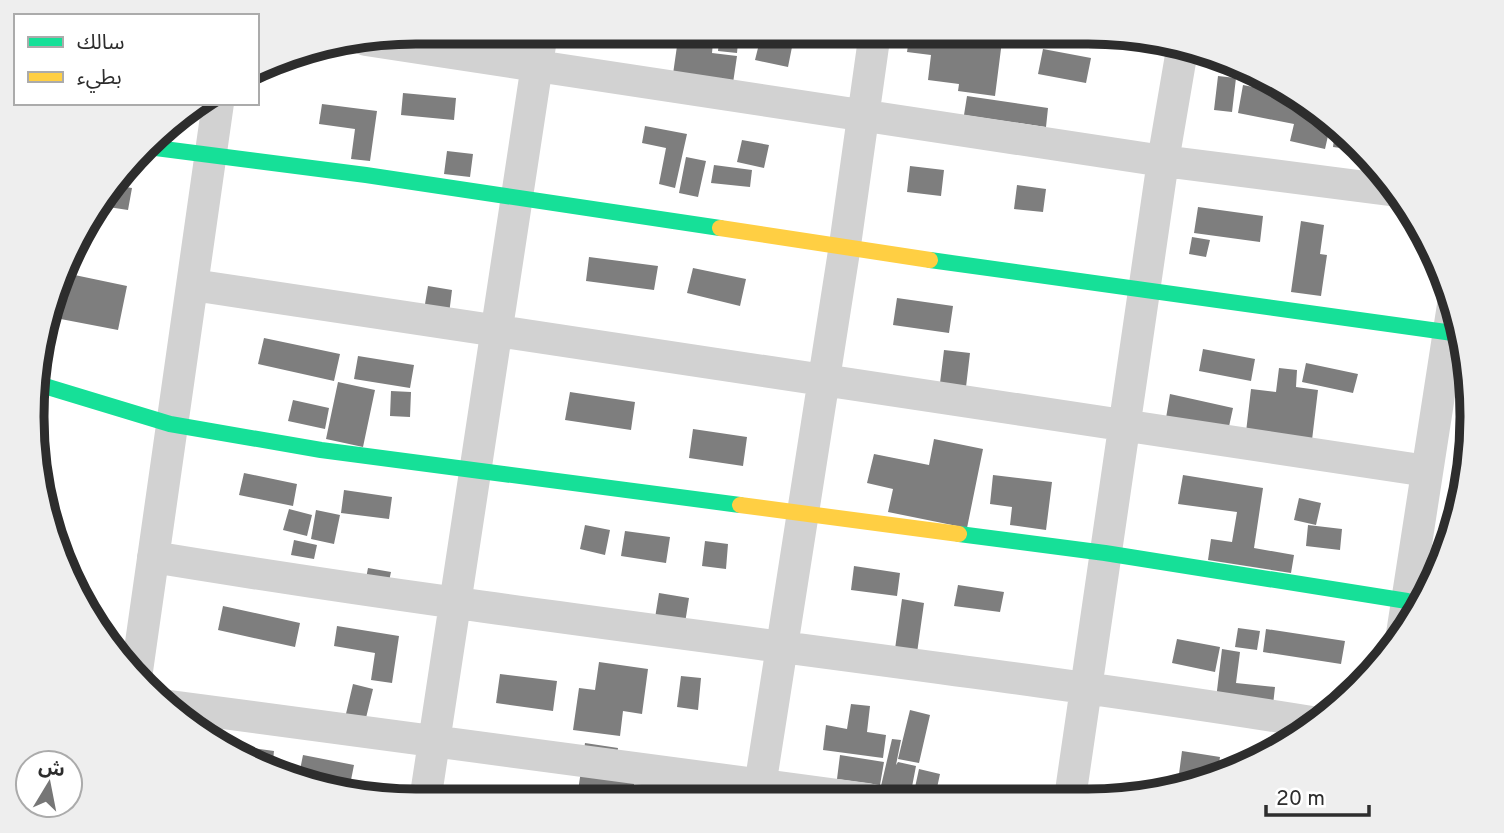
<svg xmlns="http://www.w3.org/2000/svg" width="1504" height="833" viewBox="0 0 1504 833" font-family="Overpass,'Noto Sans Arabic',sans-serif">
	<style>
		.building { fill: #7e7e7e }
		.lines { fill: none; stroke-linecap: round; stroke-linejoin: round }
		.street { stroke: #d2d2d2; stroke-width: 32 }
		.fast { stroke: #16e098; stroke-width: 16 }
		.slow { stroke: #ffcf43; stroke-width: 16 }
		.rim { fill: none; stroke: #2d2d2d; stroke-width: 9 }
	</style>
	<rect width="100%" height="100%" fill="#fff"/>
	<path class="building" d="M591 32H659L658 45 590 36Z
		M679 32H714L712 53 737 56 733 83 673 74Z
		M720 32H739L737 53 718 51Z
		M762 32H795L788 67 755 60Z
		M910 32 1002 41 995 96 958 91 959 84 928 80 931 55 907 52Z
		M1043 49 1091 58 1086 83 1038 74Z
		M1218 76 1236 78 1232 112 1214 110Z
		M1243 85 1293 95 1330 127 1325 149 1290 141 1294 124 1238 113Z
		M403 93 456 98 454 120 401 115Z
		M967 96 1048 108 1046 127 964 115Z
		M322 104 377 111 370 161 351 159 355 129 319 124Z
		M645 126 687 134 675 188 659 184 666 148 642 143Z
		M1335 132 1356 150 1333 147Z
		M742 140 769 145 764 168 737 162Z
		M447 151 473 154 470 177 444 174Z
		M686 157 706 161 698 197 679 193Z
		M714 165 752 170 750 187 711 183Z
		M910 166 944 170 941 196 907 192Z
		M113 185 132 188 128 210 95 205Z
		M1017 185 1046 189 1043 212 1014 209Z
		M1198 207 1263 216 1260 242 1194 233Z
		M1301 221 1324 225 1320 254 1327 255 1321 296 1291 292Z
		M1192 237 1210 240 1206 257 1189 254Z
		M79 240V267H67Z
		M589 257 658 266 654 290 586 281Z
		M693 268 746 279 740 306 687 293Z
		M65 273 127 286 118 330 45 316Z
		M428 286 452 290 449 314 424 310Z
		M897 298 953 306 949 333 893 325Z
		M264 338 340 354 334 381 258 364Z
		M1203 349 1255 359 1251 381 1199 371Z
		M944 350 970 353 966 387 940 383Z
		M358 356 414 365 410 388 354 379Z
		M1306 363 1358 374 1353 393 1302 382Z
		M1279 368 1297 370 1296 387 1318 390 1312 440 1246 432 1251 389 1276 392Z
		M338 382 375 390 363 447 326 439Z
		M391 391 411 392 410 417 390 416Z
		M570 392 635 402 631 430 565 420Z
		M1170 394 1233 408 1228 431 1166 418Z
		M293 400 329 408 325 429 288 421Z
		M693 429 747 437 743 466 689 458Z
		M934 439 983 449 967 528 888 512 893 489 867 483 874 454 929 465Z
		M244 473 297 484 293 506 239 495Z
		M993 475 1052 482 1046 530 1010 525 1012 507 990 504Z
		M1183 475 1263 488 1254 548 1294 555 1291 573 1208 560 1211 539 1232 542 1237 512 1178 504Z
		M344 490 392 497 389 519 341 513Z
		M1299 498 1321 503 1316 525 1294 520Z
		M289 509 312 515 307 536 283 530Z
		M316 510 340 515 334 544 311 539Z
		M585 525 610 530 605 555 580 549Z
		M1308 525 1342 529 1340 550 1306 546Z
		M625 531 670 537 666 563 621 556Z
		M294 540 317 545 314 559 291 555Z
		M705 541 728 544 726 569 702 566Z
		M854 566 900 573 897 596 851 590Z
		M368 568 391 572 384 604 362 599Z
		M958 585 1004 592 1000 612 954 606Z
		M659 593 689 598 685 623 655 618Z
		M902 599 924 603 917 653 895 649Z
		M223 606 300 623 295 647 218 630Z
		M337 626 399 636 392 683 371 680 375 653 334 646Z
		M1238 628 1260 631 1257 650 1235 647Z
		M1266 629 1345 641 1341 664 1263 652Z
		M1177 639 1220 647 1215 672 1172 663Z
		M1222 649 1240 652 1236 683 1275 687 1273 705 1216 699Z
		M599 662 648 669 642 714 623 711 620 736 573 730 579 688 595 690Z
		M500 674 557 681 553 711 496 703Z
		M681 676 701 678 698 710 677 707Z
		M353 684 373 689 365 722 345 718Z
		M851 704 870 706 867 732 886 735 883 758 823 750 826 725 847 729Z
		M910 710 930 715 919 763 898 759Z
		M892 739 901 740 896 765 898 762 916 766 911 792 881 786Z
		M215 743 274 751 272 770 224 750Z
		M585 743 618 748 614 774 635 777 632 800 577 798Z
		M1182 751 1220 757 1217 778 1177 789Z
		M303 755 354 765 349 790 298 780Z
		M840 755 884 762 880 785 837 779Z
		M919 769 940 774 935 797 914 792Z
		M505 790 553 797 552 800H504Z"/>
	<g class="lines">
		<path class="street" d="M366 40 1163 161 1397 191
			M193 285 1427 471
			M153 557C540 621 931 661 1318 723
			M1402 634 1453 305
			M136 678 218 103
			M170 706 868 799
			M1070 798 1163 161 1183 44
			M758 799 845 245 875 32
			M425 801 542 32"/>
		<path class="fast" d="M148 147 366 175 720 228
			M930 260 1460 334
			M38 384 170 424 321 450 740 505
			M959 534 1105 553 1407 601"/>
		<path class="slow" d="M720 228 930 260
			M740 505 959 534"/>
	</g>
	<path d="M0 0H1504V833H0ZM416 44H1088A372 372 0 0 1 1460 416V417A372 372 0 0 1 1088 789H416A372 372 0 0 1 44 417V416A372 372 0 0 1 416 44Z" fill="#eee" fill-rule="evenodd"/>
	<path class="rim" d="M416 44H1088A372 372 0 0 1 1460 416V417A372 372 0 0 1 1088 789H416A372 372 0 0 1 44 417V416A372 372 0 0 1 416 44Z"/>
	<rect x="14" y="14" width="245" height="91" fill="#ffffff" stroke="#ababab" stroke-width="2"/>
	<rect x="28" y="37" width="35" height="10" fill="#16e098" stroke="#ababab" stroke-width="2"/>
	<text x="77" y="49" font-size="21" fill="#2d2d2d">سالك</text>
	<rect x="28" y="72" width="35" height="10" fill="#ffcf43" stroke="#ababab" stroke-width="2"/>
	<text x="77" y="84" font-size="21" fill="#2d2d2d">بطيء</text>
	<g transform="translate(49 784) rotate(10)"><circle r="33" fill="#ffffff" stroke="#ababab" stroke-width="2"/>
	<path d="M0-5L12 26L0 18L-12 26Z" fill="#767676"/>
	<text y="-10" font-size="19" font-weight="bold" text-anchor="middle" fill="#2d2d2d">ش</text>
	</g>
	<path d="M1266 805v10h103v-10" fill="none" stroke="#2d2d2d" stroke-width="3.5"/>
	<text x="1276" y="805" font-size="21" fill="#2d2d2d" stroke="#ffffff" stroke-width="5" paint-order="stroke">20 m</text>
</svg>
